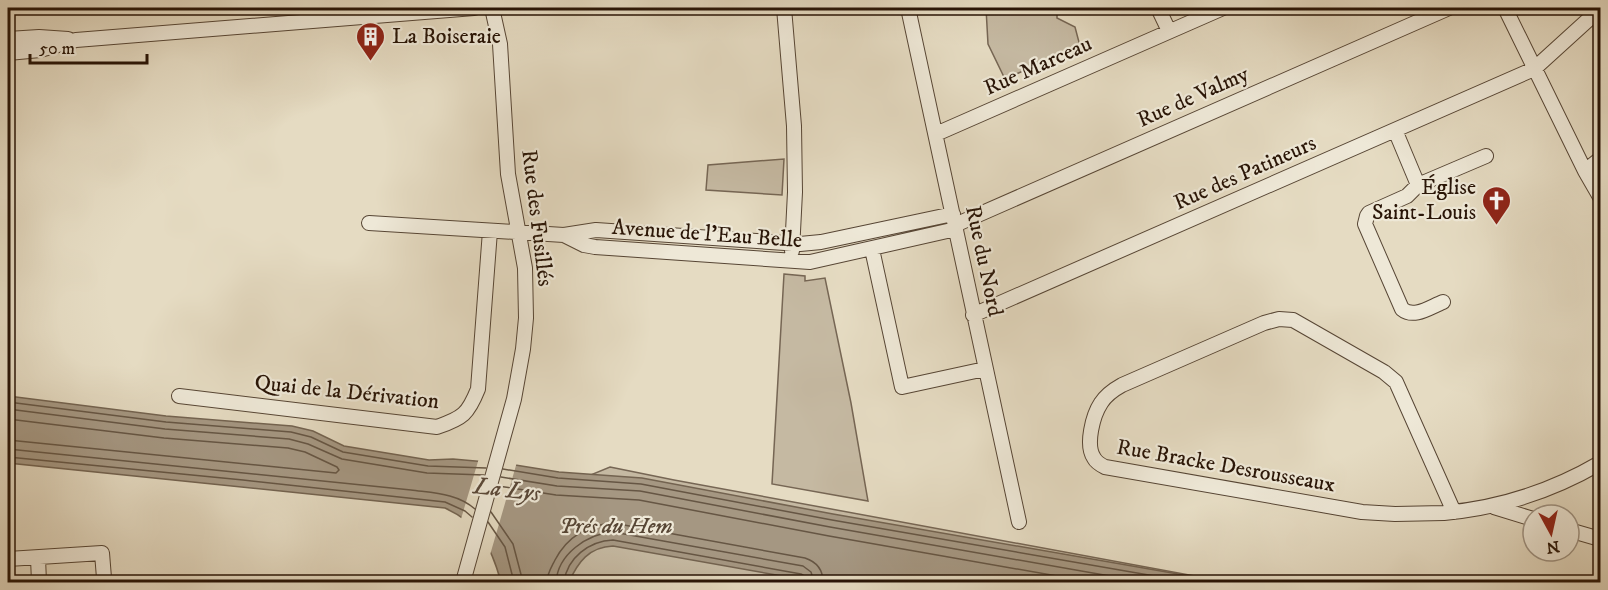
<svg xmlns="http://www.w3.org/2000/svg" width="1608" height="590" viewBox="0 0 1608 590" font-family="'IM FELL DW Pica',serif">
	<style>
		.green { fill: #c5b9a2; stroke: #766654; stroke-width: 1.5 }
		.water { fill: #a59782; stroke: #736350; stroke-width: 1.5 }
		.pier { fill: #e5dbc2 }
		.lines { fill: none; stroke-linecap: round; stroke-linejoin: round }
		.shore { stroke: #665644; stroke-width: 1.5 }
		.minor-casing { stroke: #574635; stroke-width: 16 }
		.minor { stroke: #eee8d7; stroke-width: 14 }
		.labels { text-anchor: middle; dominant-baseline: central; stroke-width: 4.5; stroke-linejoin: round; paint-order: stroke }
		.poi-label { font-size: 22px; fill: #281406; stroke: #eee8d7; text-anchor: start }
		.street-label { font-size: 22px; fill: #281406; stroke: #eee8d7 }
		.park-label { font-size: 22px; font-style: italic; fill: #574635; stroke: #eee8d7 }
		.water-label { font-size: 24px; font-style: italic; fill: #5a4838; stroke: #eee8d7 }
	</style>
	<rect width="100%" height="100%" fill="#e5dbc2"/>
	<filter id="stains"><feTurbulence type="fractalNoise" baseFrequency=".00333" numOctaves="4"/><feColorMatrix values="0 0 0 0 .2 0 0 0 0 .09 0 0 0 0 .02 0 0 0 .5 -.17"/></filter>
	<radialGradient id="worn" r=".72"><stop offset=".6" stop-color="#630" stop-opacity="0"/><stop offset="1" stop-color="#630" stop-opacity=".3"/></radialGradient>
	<path class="green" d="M986 8H1057V18L1075 27 1080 46 1005 79 988 44Z
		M784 159 782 195 706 190 708 165Z
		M784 274 805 276V281L825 278 851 403 868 501 772 484Z
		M610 467 674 480 1227 582H516L571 483Z"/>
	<path class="water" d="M8 396 166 416 292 426 313 431 344 446 429 460 453 459 509 464 559 472 642 478 833 514 1224 582H816L613 546C589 547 578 562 569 582H501C491 546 480 524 445 508L8 463Z"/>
	<path class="pier" d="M479 458 517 462 490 555 475 532 461 519Z"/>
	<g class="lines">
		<path class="shore" d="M8 402 166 422 291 432 311 437 343 452 428 466 486 468
			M8 409 165 429 289 439 308 444 342 459 427 473 484 475
			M8 419 164 438 288 448 305 452 337 467 339 470 336 473 8 440
			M8 449 411 490C433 493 457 493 475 509
			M8 457 243 480 445 502 465 511 472 517
			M503 469 558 478 641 484 832 520 1189 582
			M501 477 557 486 640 491 830 527 1144 582
			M498 486 556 495 639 500 829 536 1091 582
			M491 512 513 544 523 582
			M488 522 505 547 514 582
			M547 582C547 574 551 568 555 560 567 537 587 525 613 523L805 558C817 562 823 570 823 582
			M556 582C558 554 587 534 613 532L803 566 811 572 814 582
			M564 582C567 558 589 541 613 540L801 574 806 577 807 582"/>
		<defs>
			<path id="minor" d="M784 8 794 126 795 192 792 251
				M908 8 1019 522
				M1158 8 1169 31
				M1505 8 1585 171 1600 197
				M8 39 39 37 68 39
				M8 53 40 50 76 40 474 8
				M1395 130 1418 185 1486 156
				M936 134 1223 8
				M1585 171 1600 159
				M1418 185 1407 196 1369 213 1367 216 1365 224 1402 309C1414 319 1430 307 1443 302
				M369 223 564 235 596 230 800 244 821 242 953 214
				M955 225 1449 8
				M564 235 584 245 595 247 810 262 956 229
				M872 249 902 387 985 369
				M973 315 1534 69 1600 9
				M179 396 437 427C463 418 468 414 478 389L490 231
				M1494 507 1533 519
				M1454 512 1396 382 1384 372 1293 320 1279 319 1264 323 1122 385C1113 390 1106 395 1101 403 1093 415 1085 445 1094 458 1096 462 1101 465 1105 467L1362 512 1395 514 1444 513C1499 508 1552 491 1600 463
				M1569 530 1600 539
				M38 558 39 582
				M8 559 102 553 104 578
				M463 582 514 399 523 349 526 318 525 268 508 174 500 44 492 8"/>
		</defs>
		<use href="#minor" class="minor-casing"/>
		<use href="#minor" class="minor"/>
	</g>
	<defs>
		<symbol id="building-pin" viewBox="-11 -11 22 30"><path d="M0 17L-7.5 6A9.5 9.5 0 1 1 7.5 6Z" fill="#8f2418" stroke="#eee8d7"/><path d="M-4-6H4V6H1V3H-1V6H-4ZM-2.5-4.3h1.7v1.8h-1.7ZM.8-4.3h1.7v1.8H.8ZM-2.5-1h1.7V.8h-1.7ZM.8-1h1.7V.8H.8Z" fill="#fff"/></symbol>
		<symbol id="church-pin" viewBox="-11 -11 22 30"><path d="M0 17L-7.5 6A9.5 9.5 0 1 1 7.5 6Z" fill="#8f2418" stroke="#eee8d7"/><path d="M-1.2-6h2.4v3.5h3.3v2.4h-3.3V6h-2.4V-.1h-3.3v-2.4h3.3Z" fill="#fff"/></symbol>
	</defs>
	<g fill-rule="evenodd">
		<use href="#building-pin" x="354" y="20" width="33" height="45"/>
		<use href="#church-pin" x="1480" y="184" width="33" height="45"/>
	</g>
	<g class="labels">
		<g class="poi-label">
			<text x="392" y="36">La Boiseraie</text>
			<text x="1476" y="187" text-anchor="end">Église<tspan x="1476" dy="25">Saint-Louis</tspan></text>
		</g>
		<g class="street-label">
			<text transform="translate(1038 66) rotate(-24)">Rue Marceau</text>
			<text transform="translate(1193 97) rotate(-24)">Rue de Valmy</text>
			<text transform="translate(1245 173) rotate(-24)">Rue des Patineurs</text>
			<text transform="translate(537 218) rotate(83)">Rue des Fusillés</text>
			<text transform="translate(707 234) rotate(4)">Avenue de l'Eau Belle</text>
			<text transform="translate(984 261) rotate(78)">Rue du Nord</text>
			<text transform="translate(347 392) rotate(6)">Quai de la Dérivation</text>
			<text transform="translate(1226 466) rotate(10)">Rue Bracke Desrousseaux</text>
		</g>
		<g class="park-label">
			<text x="616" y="526">Prés du Hem</text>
		</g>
		<g class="water-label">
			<text transform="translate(507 490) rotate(7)">La Lys</text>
		</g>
	</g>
	<rect width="1608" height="590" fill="none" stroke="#e5dbc2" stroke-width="30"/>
	<rect x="9" y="9" width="1590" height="572" fill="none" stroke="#281406" stroke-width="3"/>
	<rect x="15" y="15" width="1578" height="560" fill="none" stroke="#281406" stroke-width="1.5"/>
	<g transform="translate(1551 533) rotate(172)"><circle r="28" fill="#eee8d7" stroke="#9f9383" stroke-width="1.5"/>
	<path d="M0-4.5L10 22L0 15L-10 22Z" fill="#8f2418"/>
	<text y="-9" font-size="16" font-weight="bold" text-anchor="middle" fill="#281406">N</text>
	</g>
	<path d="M30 54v9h117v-9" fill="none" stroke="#281406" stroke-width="3"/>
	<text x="39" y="54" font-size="18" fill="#281406" stroke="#eee8d7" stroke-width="4.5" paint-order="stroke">50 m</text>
	<rect width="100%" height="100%" filter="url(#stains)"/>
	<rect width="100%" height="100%" fill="url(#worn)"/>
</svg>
